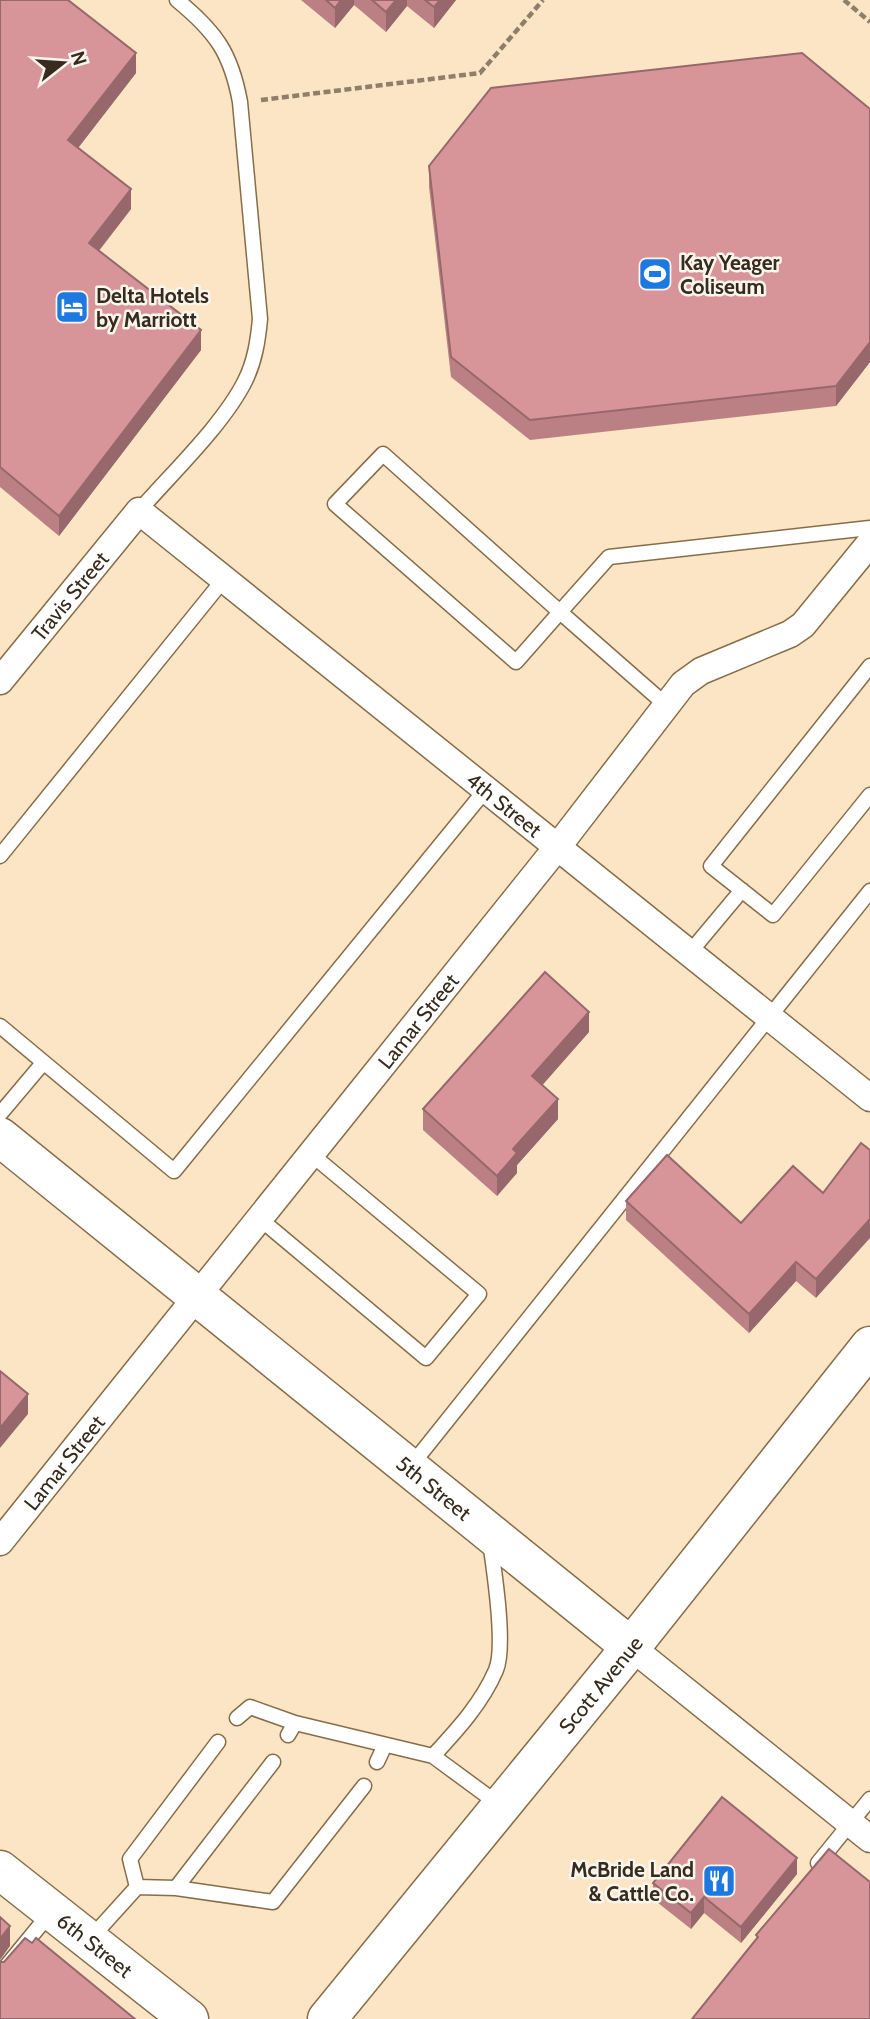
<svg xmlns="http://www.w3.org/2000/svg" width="870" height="2019" viewBox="0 0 870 2019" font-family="Cabin,sans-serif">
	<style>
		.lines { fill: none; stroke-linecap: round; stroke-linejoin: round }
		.lane-casing { stroke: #866d48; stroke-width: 17 }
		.street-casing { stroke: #866d48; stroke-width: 29 }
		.secondary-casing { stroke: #866d48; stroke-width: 41 }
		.path { stroke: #8f7f69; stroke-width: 4.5; stroke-dasharray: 7 3.5; stroke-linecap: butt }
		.lane { stroke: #fff; stroke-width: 14 }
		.street { stroke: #fff; stroke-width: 26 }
		.secondary { stroke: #fff; stroke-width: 38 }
		.wall { fill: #ba8084 }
		.shaded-wall { fill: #97686b }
		.building { fill: #d89599; stroke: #97686b; stroke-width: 2 }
		.labels { text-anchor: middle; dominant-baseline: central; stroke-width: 5; stroke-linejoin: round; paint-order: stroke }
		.poi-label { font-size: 21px; font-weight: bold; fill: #362b1c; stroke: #faf5ed; text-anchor: start }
		.street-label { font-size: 21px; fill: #362b1c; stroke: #faf5ed }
	</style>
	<rect width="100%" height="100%" fill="#fbe5c5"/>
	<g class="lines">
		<defs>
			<path id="lane" d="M383 454 560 612 516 662 335 504Z
				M139 511C171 474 223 425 245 381 255 361 258 340 260 319L240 102C231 53 216 32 177 0
				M870 666 711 866 773 915 870 795
				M666 705 560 612 609 557 870 528
				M0 856 224 579
				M691 951 742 890
				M0 1026 174 1171 487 788
				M0 1114 43 1063
				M259 1218 426 1358 479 1294 311 1154
				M410 1467 870 891
				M237 1718 250 1707 295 1723
				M288 1735 295 1723 433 1756 501 1806
				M433 1756C457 1730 482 1703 496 1670 506 1646 494 1569 490 1542
				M377 1762 385 1745
				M818 1863 870 1799
				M137 1887 130 1859 218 1742
				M176 1888 273 1902 364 1786
				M90 1939 137 1887 176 1888 273 1762
				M0 1974 51 1912"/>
			<g id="street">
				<path id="s1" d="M0 681 139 511 870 1098"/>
				<path id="s2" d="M0 1542 559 845 683 684 701 671 790 634 803 625 870 543"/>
				<path d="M631 1647 870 1839"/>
			</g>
			<g id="secondary">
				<path id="s3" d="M0 1137 631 1647"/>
				<path id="s4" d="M0 1870 189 2019"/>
				<path id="s5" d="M327 2019 631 1647 870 1346"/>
			</g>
		</defs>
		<use href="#lane" class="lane-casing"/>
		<use href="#street" class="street-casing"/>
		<use href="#secondary" class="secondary-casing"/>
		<path class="path" d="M844 0 870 22
			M261 100 480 73 543 0"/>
		<use href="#lane" class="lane"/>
		<use href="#street" class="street"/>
		<use href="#secondary" class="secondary"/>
	</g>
	<path class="wall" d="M0 0 136 73 78 148 131 209 99 251 201 350 59 536 0 487Z
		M301 0H456L434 28 407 6 386 32 354 5 335 28Z
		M870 109V362L836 406 530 440 451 377 429 187V166Z
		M589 1032 542 1085 558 1119 517 1165V1173L497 1196 423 1130V1109Z
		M823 1193 816 1298 796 1281 749 1333 626 1220V1201L741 1223Z
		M797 1874 741 1943 704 1913 691 1929 653 1899V1883Z"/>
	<path class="shaded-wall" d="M341 0H354V5L335 28V8Z
		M396 0H407V6L386 32V12Z
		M440 0H456L434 28V7Z
		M136 53V73L68 161V140Z
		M131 189V209L89 263V243Z
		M201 330V350L59 536V516Z
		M870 342V362L836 406V386Z
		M589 1012V1032L532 1097V1076Z
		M558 1099V1119L517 1165V1173L497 1196V1176L513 1149Z
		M870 1219V1238L816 1298V1279Z
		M796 1262V1281L749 1333V1314Z
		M28 1394V1414L0 1448V1428Z
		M797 1858V1874L741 1943V1927Z
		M704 1897V1913L691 1929V1913Z
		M10 1926V1946L0 1960V1939Z"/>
	<path class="building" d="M0 0H68L136 53 68 140 131 189 89 243 201 330 59 516 0 467Z
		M326 0H341L335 8Z
		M372 0H396L386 12Z
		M425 0H440L434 7Z
		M802 53 870 109V342L836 386 530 420 451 357 429 166 491 88Z
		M545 972 589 1012 532 1076 558 1099 513 1149 517 1153 497 1176 423 1109Z
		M861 1143 870 1150V1219L816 1279 796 1262 749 1314 626 1201 667 1155 741 1223 793 1166 823 1193Z
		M0 1371 28 1394 0 1428Z
		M722 1797 797 1858 741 1927 704 1897 691 1913 653 1883Z
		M829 1849 870 1882V2019H692L758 1937 756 1935Z
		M0 1917 10 1926 0 1939Z
		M25 1938 32 1943 36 1938 135 2019H0V1962H4Z"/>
	<defs>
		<symbol id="stadium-square" viewBox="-11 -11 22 22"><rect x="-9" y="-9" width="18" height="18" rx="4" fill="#1d78e1" stroke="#faf5ed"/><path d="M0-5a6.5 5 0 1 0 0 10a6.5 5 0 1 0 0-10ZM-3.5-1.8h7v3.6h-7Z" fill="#fff"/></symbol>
		<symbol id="hotel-square" viewBox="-11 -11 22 22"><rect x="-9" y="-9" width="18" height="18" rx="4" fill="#1d78e1" stroke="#faf5ed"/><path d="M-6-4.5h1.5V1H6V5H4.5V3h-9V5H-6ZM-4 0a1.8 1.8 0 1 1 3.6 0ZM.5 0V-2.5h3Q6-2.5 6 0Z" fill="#fff"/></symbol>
		<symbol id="restaurant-square" viewBox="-11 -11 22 22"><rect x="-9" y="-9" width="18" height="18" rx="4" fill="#1d78e1" stroke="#faf5ed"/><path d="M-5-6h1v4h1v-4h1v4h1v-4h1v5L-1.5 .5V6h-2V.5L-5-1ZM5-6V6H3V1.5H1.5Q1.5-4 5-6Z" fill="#fff"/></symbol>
	</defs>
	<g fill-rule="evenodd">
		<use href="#stadium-square" x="636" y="255" width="38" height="38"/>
		<use href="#hotel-square" x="53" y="288" width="38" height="38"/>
		<use href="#restaurant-square" x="700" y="1862" width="38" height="38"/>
	</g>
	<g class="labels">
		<g class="poi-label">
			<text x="680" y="262">Kay Yeager<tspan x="680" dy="24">Coliseum</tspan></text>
			<text x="96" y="295">Delta Hotels<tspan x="96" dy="24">by Marriott</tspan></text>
			<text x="694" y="1869" text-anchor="end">McBride Land<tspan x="694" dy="24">&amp; Cattle Co.</tspan></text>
		</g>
		<g class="street-label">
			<text stroke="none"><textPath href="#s1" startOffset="110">Travis Street</textPath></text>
			<text stroke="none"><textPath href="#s1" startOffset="688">4th Street</textPath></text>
			<text stroke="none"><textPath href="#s2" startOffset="668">Lamar Street</textPath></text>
			<text stroke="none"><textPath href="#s2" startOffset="102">Lamar Street</textPath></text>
			<text stroke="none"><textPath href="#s3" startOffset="558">5th Street</textPath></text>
			<text stroke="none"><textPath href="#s5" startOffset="432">Scott Avenue</textPath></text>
			<text stroke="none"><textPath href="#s4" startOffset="121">6th Street</textPath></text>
		</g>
	</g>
	<g transform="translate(63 63) rotate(73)" stroke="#faf5ed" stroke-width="5" paint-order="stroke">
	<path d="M0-5L12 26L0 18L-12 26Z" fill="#362b1c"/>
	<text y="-10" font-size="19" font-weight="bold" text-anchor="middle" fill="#362b1c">N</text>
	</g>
</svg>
